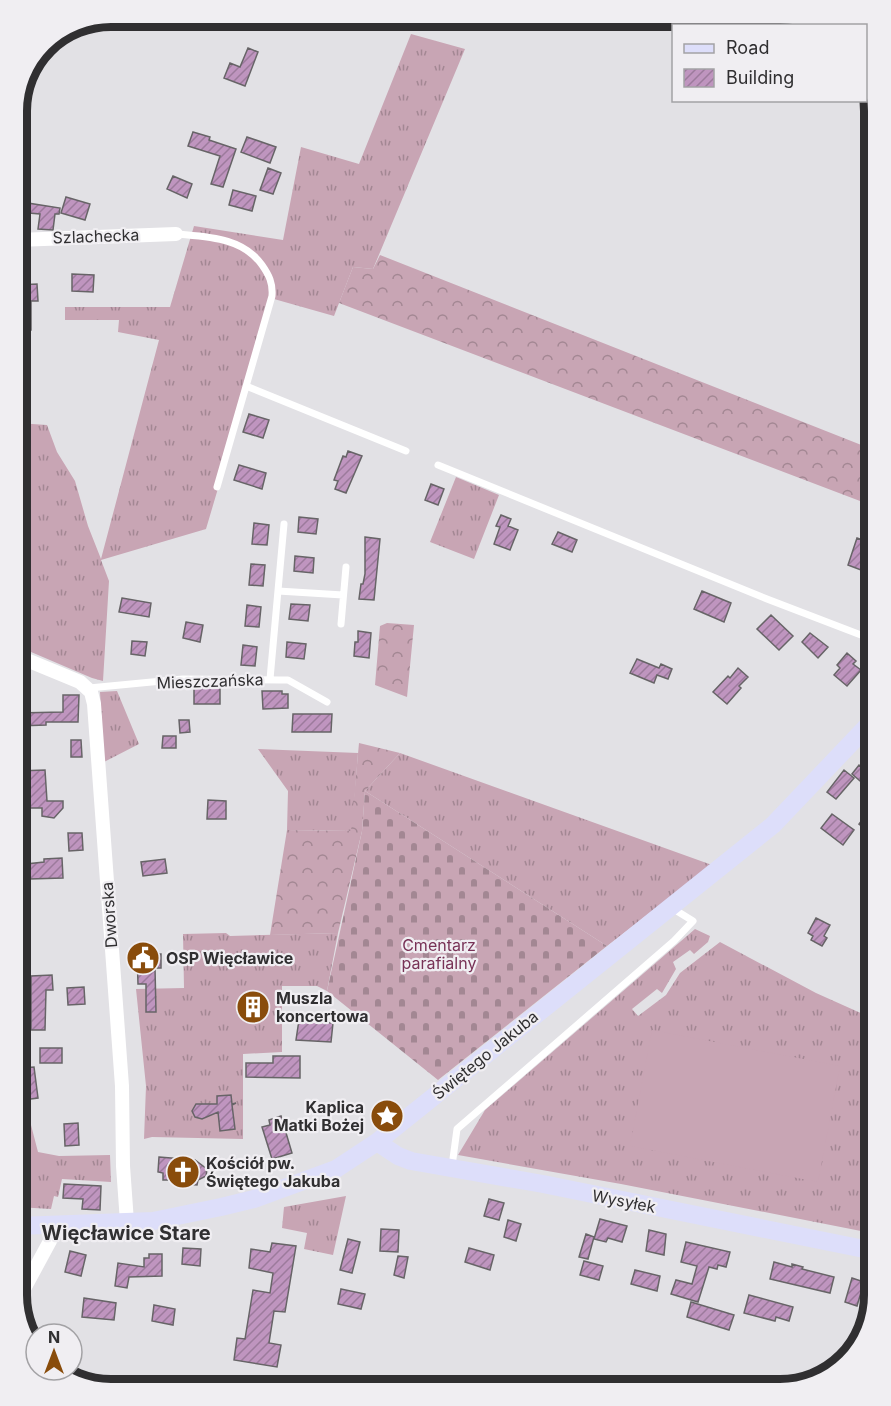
<svg xmlns="http://www.w3.org/2000/svg" width="891" height="1406" viewBox="0 0 891 1406" font-family="Inter,sans-serif">
	<style>
		.grass { fill: url(#grass-tufts) }
		.forest { fill: url(#forest-crowns) }
		.cemetery { fill: url(#cemetery-stones) }
		.garden { fill: #c8a5b4 }
		.building { fill: url(#building-hatch); stroke: #676467; stroke-width: 1.5 }
		.lines { fill: none; stroke-linecap: round; stroke-linejoin: round }
		.lane { stroke: #fff; stroke-width: 7 }
		.street { stroke: #fff; stroke-width: 14 }
		.secondary { stroke: #dddefa; stroke-width: 18 }
		.labels { text-anchor: middle; dominant-baseline: central; stroke-width: 4.5; stroke-linejoin: round; paint-order: stroke }
		.street-label { font-size: 16px; fill: #302f31; stroke: #f0eef2 }
		.park-label { font-size: 16px; fill: #783256; stroke: #f0eef2 }
		.poi-label { font-size: 16px; font-weight: bold; fill: #302f31; stroke: #f0eef2; text-anchor: start }
		.quarter-label { font-size: 20px; font-weight: bold; fill: #302f31; stroke: #f0eef2 }
		.rim { fill: none; stroke: #302f31; stroke-width: 8 }
	</style>
	<defs>
		<pattern id="grass-tufts" width="24" height="20" patternUnits="userSpaceOnUse" patternTransform="scale(1.5)"><rect width="24" height="20" fill="#c8a5b4"/><path d="M3 7l-1-3M5 7V3M7 7l1-3M15 17l-1-3M17 17v-4M19 17l1-3" fill="none" stroke="#a38793"/></pattern>
		<pattern id="forest-crowns" width="20" height="18" patternUnits="userSpaceOnUse" patternTransform="scale(1.5)"><rect width="20" height="18" fill="#c8a5b4"/><path d="M2 6a3 3 0 1 1 6 0M12 15a3 3 0 1 1 6 0" fill="none" stroke="#a38793"/></pattern>
		<pattern id="cemetery-stones" width="16" height="16" patternUnits="userSpaceOnUse" patternTransform="scale(1.5)"><rect width="16" height="16" fill="#c8a5b4"/><path d="M2 7V4a2 2 0 0 1 4 0v3zM10 15v-3a2 2 0 0 1 4 0v3z" fill="#a38793"/></pattern>
		<pattern id="building-hatch" width="6" height="6" patternUnits="userSpaceOnUse" patternTransform="scale(1.5)"><rect width="6" height="6" fill="#bf95bf"/><path d="M-1 1l2-2M0 6l6-6M5 7l2-2" fill="none" stroke="#9c7a9c"/></pattern>
	</defs>
	<rect width="100%" height="100%" fill="#e2e1e5"/>
	<path class="grass" d="M411 34 465 49 373 269 353 267 334 316 274 299 206 529 101 560 109 581 103 681 92 678 17 646V423L47 425 57 452 75 481 88 526 101 559 159 340 118 332 119 320H65V307H170L194 226 283 240 301 147 359 164Z
		M456 477 499 495 474 559 430 542Z
		M117 691 139 744 104 762 100 692Z
		M258 749 358 753 352 831 287 830 288 791Z
		M400 753 712 865 607 946 365 791Z
		M17 927H23V1036L17 1037Z
		M695 929 710 936 708 942 694 954 690 950 673 962 676 969 662 993 657 989 632 1009 638 1016 666 995 680 973 720 942 816 993 874 1019V1182L866 1232 621 1184 458 1155 485 1110Z
		M226 933 230 936 338 933 327 991 317 986H282V1052L243 1054V1139L152 1137 144 1139 146 1086 136 989 184 988 183 934Z
		M31 1125 38 1152 59 1156 110 1155 111 1182 62 1179 58 1197 54 1196 51 1209 17 1207V1126Z
		M346 1196 333 1255 304 1249 307 1233 282 1228 284 1207Z"/>
	<path class="forest" d="M380 255 874 450V466L860 501 339 303 353 267 373 269Z
		M387 623 414 625 407 697 375 685 380 626Z
		M359 743 400 753 365 791 362 831 338 933 270 935 287 830 351 831Z"/>
	<path class="cemetery" d="M365 791 607 946 438 1080 327 991 362 831Z"/>
	<path class="garden" d="M652 1030 840 1066 818 1182 630 1146Z"/>
	<path class="building" d="M248 48 258 52 245 86 224 78 230 63 240 67Z
		M193 132 210 137 209 140 236 149 223 187 211 184 220 156 188 146Z
		M247 137 276 147 270 163 241 152Z
		M268 168 281 173 273 194 260 190Z
		M173 176 192 184 187 198 167 189Z
		M17 184 29 185 28 203 60 208 59 214H55L53 230 38 229 40 214 17 212Z
		M233 190 256 196 252 211 229 205Z
		M66 197 90 204 85 220 61 213Z
		M29 250 30 265H17V251Z
		M72 274 94 275 93 292 72 291Z
		M37 284 38 301H31V330H17V285Z
		M249 414 269 420 263 438 243 432Z
		M348 451 362 456 346 493 335 489 338 481 334 480 343 456 346 457Z
		M239 465 266 473 262 489 234 480Z
		M431 484 444 489 438 505 425 500Z
		M501 515 511 519 508 526 518 530 510 550 494 544 500 527 496 526Z
		M299 517 318 519 316 534 298 532Z
		M254 523 269 525 267 545 252 544Z
		M558 532 577 540 572 552 552 544Z
		M365 537 380 539 374 600 359 599 361 584H363L365 574Z
		M857 538 874 544V575L848 565Z
		M295 556 314 558 313 573 294 571Z
		M251 564 265 565 263 586 249 585Z
		M702 591 731 603 724 622 694 609Z
		M122 598 151 603 149 617 119 612Z
		M291 604 310 605 308 621 289 619Z
		M247 605 261 607 259 627 245 626Z
		M771 615 793 636 779 650 757 629Z
		M186 622 203 625 200 642 183 638Z
		M358 631 371 633 369 658 354 656 355 642H358Z
		M810 633 828 647 818 658 802 642Z
		M132 641 147 642 145 656 131 654Z
		M287 642 306 644 304 659 286 657Z
		M243 645 257 647 255 666 241 665Z
		M847 653 856 661 853 664 861 670 847 686 834 675 840 668 837 665Z
		M637 659 659 668 661 664 672 669 668 679 657 675 654 683 630 673Z
		M738 668 748 677 739 686 741 688 727 704 713 692 728 676 730 678Z
		M194 686H220V704H194Z
		M262 691H282V694H288V708L263 709Z
		M63 695H79L78 722H46V725L17 726V713L63 712Z
		M293 714H332L331 732H292Z
		M179 720H189L190 732 180 733Z
		M163 736H176V748H162Z
		M71 740H81L82 757H71Z
		M859 765 874 778V793L852 774Z
		M45 770 47 801H63V808L54 818 42 816V808H17V771Z
		M844 770 854 778 836 799 827 792Z
		M208 800 226 801V819H207Z
		M874 804V827L870 833 859 824Z
		M832 814 854 830 843 845 821 828Z
		M68 833H82L83 850 69 851Z
		M62 858 63 878 29 879 30 900H17V865L44 862V859Z
		M165 859 167 873 143 876 141 862Z
		M816 918 830 925 824 936 827 938 822 946 811 940 813 936 808 933Z
		M137 951H155V954H161V968H155L156 1012H146V984H138Z
		M52 975 53 990H46L45 1030H31V976Z
		M84 987 85 1004 68 1005 67 988Z
		M258 997 264 1006 249 1017 243 1006Z
		M299 1020 333 1023 331 1042 296 1040Z
		M40 1048H62V1063H40Z
		M273 1056H300V1078L246 1077V1063H273Z
		M34 1067 38 1098 23 1100 20 1076 23 1075 22 1068Z
		M231 1095 232 1104 236 1103 232 1105 235 1129 220 1131 218 1112 202 1119 195 1117 192 1111 196 1104H217V1096Z
		M281 1116 292 1153 272 1159 262 1127 270 1125 269 1120Z
		M78 1123 79 1145 65 1146 64 1124Z
		M159 1157 195 1160 207 1169 206 1176 198 1180 197 1185 173 1183V1180H163V1173L158 1172Z
		M64 1184 101 1186 100 1210 82 1209 83 1199 63 1198Z
		M489 1199 504 1203 499 1220 484 1216Z
		M600 1219 627 1226 622 1242 608 1238 606 1242 594 1239Z
		M508 1220 521 1224 516 1241 504 1237Z
		M381 1229 399 1230 398 1252 380 1251Z
		M649 1230 666 1234 664 1255 646 1251Z
		M586 1234 594 1237 588 1259 579 1257Z
		M348 1239 360 1242 352 1273 340 1270Z
		M686 1242 730 1252 726 1267 718 1265 717 1269 709 1267 698 1302 671 1294 676 1280 692 1284 697 1266 681 1262Z
		M272 1243 296 1246 285 1312 274 1311 269 1343 281 1345 277 1367 234 1360 237 1338 245 1339 253 1290 270 1293 273 1273 249 1268 251 1249 270 1252Z
		M17 1244H28V1260H16Z
		M183 1248 201 1249 200 1266 182 1264Z
		M469 1248 494 1255 490 1270 465 1262Z
		M70 1251 86 1255 81 1276 65 1272Z
		M149 1254H162V1276L129 1277 127 1288 115 1286 118 1263 144 1267V1258H149Z
		M398 1256 408 1257 404 1278 394 1275Z
		M584 1261 603 1266 599 1280 580 1275Z
		M774 1262 792 1267V1264L803 1267 802 1269 834 1277 830 1293 770 1279Z
		M635 1270 660 1276 657 1291 631 1284Z
		M852 1278 864 1282 857 1306 845 1302Z
		M341 1289 365 1294 361 1309 338 1304Z
		M749 1295 793 1307 789 1321 776 1317 775 1321 744 1313Z
		M84 1298 116 1303 114 1320 82 1317Z
		M691 1302 734 1315 729 1330 687 1317Z
		M154 1305 175 1309 173 1325 152 1321Z"/>
	<g class="lines">
		<path class="lane" d="M176 234C207 237 242 237 262 265 269 275 273 283 272 296L217 487
			M246 386 406 451
			M438 465 767 599 874 640
			M278 591 343 595
			M341 624 346 567
			M270 679 284 524
			M89 688 183 679 280 680H288L327 702
			M452 1166 457 1129 674 941 693 921 672 908"/>
		<path class="street" d="M17 240 176 234
			M17 656 80 682 91 692 94 704 122 1086 123 1166 127 1222
			M18 1300 50 1241 51 1226"/>
		<path class="secondary" d="M377 1142 398 1156 411 1161 543 1184 874 1251
			M17 1226 153 1221 221 1207 254 1199 336 1169 377 1142 773 825 874 719"/>
	</g>
	<defs>
		<symbol id="civic-disc" viewBox="-11 -11 22 22"><circle r="9.5" fill="#894c0b" stroke="#f0eef2"/><path d="M-.6-6.5H3V-4.5H.6V-3L4-1V1h2V6H-6V1h2V-1L-.6-3ZM-1.2 2.5V6h2.4V2.5Z" fill="#fff"/></symbol>
		<symbol id="building-disc" viewBox="-11 -11 22 22"><circle r="9.5" fill="#894c0b" stroke="#f0eef2"/><path d="M-4-6H4V6H1V3H-1V6H-4ZM-2.5-4.3h1.7v1.8h-1.7ZM.8-4.3h1.7v1.8H.8ZM-2.5-1h1.7V.8h-1.7ZM.8-1h1.7V.8H.8Z" fill="#fff"/></symbol>
		<symbol id="sight-disc" viewBox="-11 -11 22 22"><circle r="9.5" fill="#894c0b" stroke="#f0eef2"/><path d="M0-6L1.8-2.2L6-1.7L2.9 1.2L3.7 5.4L0 3.3L-3.7 5.4L-2.9 1.2L-6-1.7L-1.8-2.2Z" fill="#fff"/></symbol>
		<symbol id="church-disc" viewBox="-11 -11 22 22"><circle r="9.5" fill="#894c0b" stroke="#f0eef2"/><path d="M-1.2-6h2.4v3.5h3.3v2.4h-3.3V6h-2.4V-.1h-3.3v-2.4h3.3Z" fill="#fff"/></symbol>
	</defs>
	<g fill-rule="evenodd">
		<use href="#civic-disc" x="124" y="939" width="38" height="38"/>
		<use href="#building-disc" x="234" y="988" width="38" height="38"/>
		<use href="#sight-disc" x="368" y="1097" width="38" height="38"/>
		<use href="#church-disc" x="164" y="1153" width="38" height="38"/>
	</g>
	<g class="labels">
		<g class="street-label">
			<text transform="translate(96 236) rotate(-2)">Szlachecka</text>
			<text transform="translate(210 681) rotate(-2)">Mieszczańska</text>
			<text transform="translate(109 915) rotate(-94)">Dworska</text>
			<text transform="translate(485 1055) rotate(-39)">Świętego Jakuba</text>
			<text transform="translate(624 1201) rotate(11)">Wysyłek</text>
		</g>
		<g class="park-label">
			<text x="439" y="945">Cmentarz<tspan x="439" dy="18">parafialny</tspan></text>
		</g>
		<g class="poi-label">
			<text x="166" y="958">OSP Więcławice</text>
			<text x="276" y="998">Muszla<tspan x="276" dy="18">koncertowa</tspan></text>
			<text x="364" y="1107" text-anchor="end">Kaplica<tspan x="364" dy="18">Matki Bożej</tspan></text>
			<text x="206" y="1163">Kościół pw.<tspan x="206" dy="18">Świętego Jakuba</tspan></text>
		</g>
		<g class="quarter-label">
			<text x="126" y="1233">Więcławice Stare</text>
		</g>
	</g>
	<path d="M0 0H891V1406H0ZM111 27H780A84 84 0 0 1 864 111V1295A84 84 0 0 1 780 1379H111A84 84 0 0 1 27 1295V111A84 84 0 0 1 111 27Z" fill="#f0eef2" fill-rule="evenodd"/>
	<path class="rim" d="M111 27H780A84 84 0 0 1 864 111V1295A84 84 0 0 1 780 1379H111A84 84 0 0 1 27 1295V111A84 84 0 0 1 111 27Z"/>
	<rect x="672" y="24" width="195" height="78" fill="#f0eef2" stroke="#a3a2a5" stroke-width="1.5"/>
	<rect x="684" y="44" width="30" height="9" fill="#dddefa" stroke="#a3a2a5" stroke-width="1.5"/>
	<text x="726" y="54" font-size="18" fill="#302f31">Road</text>
	<rect x="684" y="69" width="30" height="18" fill="url(#building-hatch)" stroke="#a3a2a5" stroke-width="1.5"/>
	<text x="726" y="84" font-size="18" fill="#302f31">Building</text>
	<g transform="translate(54 1352)"><circle r="28" fill="#f0eef2" stroke="#a3a2a5" stroke-width="1.5"/>
	<path d="M0-4.5L10 22L0 15L-10 22Z" fill="#894c0b"/>
	<text y="-9" font-size="16" font-weight="bold" text-anchor="middle" fill="#302f31">N</text>
	</g>
</svg>
